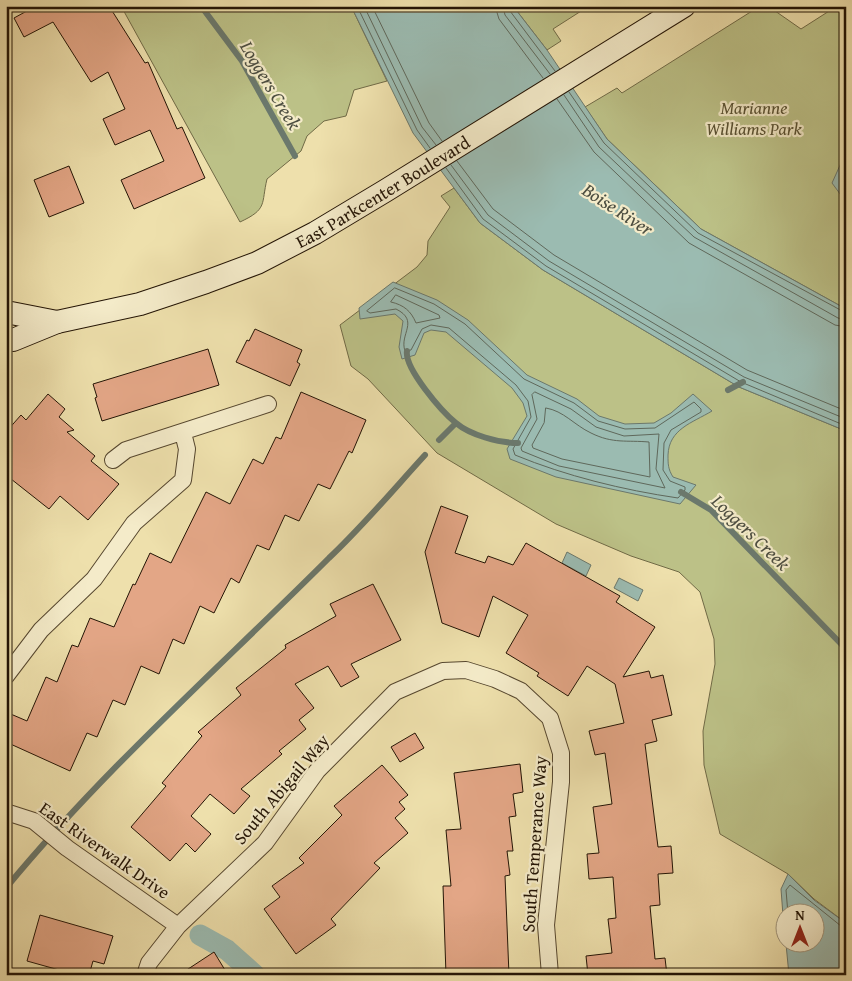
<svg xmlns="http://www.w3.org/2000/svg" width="852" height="981" viewBox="0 0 852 981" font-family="'Gentium Book Plus',serif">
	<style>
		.green { fill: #bcc187; stroke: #706a46 }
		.water { fill: #9bbbb1; stroke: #6b786c }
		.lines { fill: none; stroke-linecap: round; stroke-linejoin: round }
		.shore { stroke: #5f685b; stroke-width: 1 }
		.stream { stroke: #6b786c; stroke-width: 6 }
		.canal { stroke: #9bbbb1; stroke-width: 21 }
		.building { fill: #e3a686; stroke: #231405 }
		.street-casing { stroke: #56472f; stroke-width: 18 }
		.secondary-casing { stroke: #231405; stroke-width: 24 }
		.street { stroke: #f4ebc9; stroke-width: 16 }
		.secondary { stroke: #f4ebc9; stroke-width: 22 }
		.labels { text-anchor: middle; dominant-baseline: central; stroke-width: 4.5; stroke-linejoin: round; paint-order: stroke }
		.park-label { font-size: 18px; font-style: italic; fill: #595132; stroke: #f4ebc9 }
		.street-label { font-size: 18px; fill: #231405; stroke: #f4ebc9 }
		.water-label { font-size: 19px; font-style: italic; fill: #4d4e41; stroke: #f4ebc9 }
	</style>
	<rect width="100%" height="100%" fill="#eee0ac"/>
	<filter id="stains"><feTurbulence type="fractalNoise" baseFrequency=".004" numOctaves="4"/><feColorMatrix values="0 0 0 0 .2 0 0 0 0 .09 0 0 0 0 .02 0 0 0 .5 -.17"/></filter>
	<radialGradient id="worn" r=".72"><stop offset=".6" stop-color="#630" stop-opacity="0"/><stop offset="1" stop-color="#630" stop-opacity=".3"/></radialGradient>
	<path class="green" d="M121 6H351L387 81 354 90 346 116 324 121 307 136 301 151 267 179C261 204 268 209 240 222Z
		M513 6H589L553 29 561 41 547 50Z
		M760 6H768L801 29 837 6H846V309L701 229 607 139 585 107 617 88 622 93Z
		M454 188 480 223 543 270 739 387 846 431V923L814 899 788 874 720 834 704 765 703 731 715 664 714 639 700 592 679 572 631 556 556 524 437 453 368 379 351 366 340 325 417 267 427 255 428 241 450 207 441 196Z"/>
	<path class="water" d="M351 6H513L547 50 607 139 701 229 846 309V431L739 387 543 270 480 223 413 133Z
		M846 152V202L832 183Z
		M393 282 437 300 468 320 527 375 577 399 599 416 625 424 654 423 671 413 693 394 712 411C692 423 669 429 668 455 668 464 668 469 673 477L696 485 680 504 556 477 510 459 507 449 527 416 523 403 512 388 446 332 431 330 424 333 415 355 402 359 399 347 403 321 395 314 360 319 359 308Z
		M567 552 591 565 586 576 562 563Z
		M619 578 643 590 638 601 614 588Z
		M788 874 814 900 846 923V975H789L786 944H814V914H784V929L781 889Z"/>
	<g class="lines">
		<path class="shore" d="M357 6 417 130 430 148
			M364 6 422 127 436 145
			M372 6 429 123 442 141
			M495 6 499 19 543 78
			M503 6 505 15 550 74
			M509 6 510 11 555 71
			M569 92 604 143 698 233 846 313
			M564 95 599 147 694 237 838 318 846 320
			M557 99 594 152 689 243 835 325 846 327
			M457 161 493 209 554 255 747 370 846 411
			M451 165 488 215 549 261 744 377 846 419
			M446 168 483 219 546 266 741 382 846 426
			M395 288 434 304 465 324 524 379 574 403 598 421 625 429 655 428 694 402 701 409V412L671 430 664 443 663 470 670 481 685 487V490L678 498C623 490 566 476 515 455L513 449 531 417 528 401 516 385 449 328 431 325 422 329 411 350 405 351C399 334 420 321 396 309L370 313 367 311Z
			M396 295 439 315 440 318 416 323C411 311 404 305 391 302Z
			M535 392 571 409 596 427 624 436 659 434 656 469 665 488 559 466 522 451 521 448 537 419 532 395Z
			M546 408C564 411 574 425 591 433 613 444 627 440 649 442L650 477 562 459 533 448 532 445 544 423Z
			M788 914 786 890 790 885 841 926 846 927"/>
		<path class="stream" d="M201 6 242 61 295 156
			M407 351C404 368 442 412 456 423 470 435 499 443 518 443
			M728 390 743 382
			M439 440 456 423
			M681 492 711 510 846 649
			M6 888C104 769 220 667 329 558 363 526 393 490 425 455"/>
		<path class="canal" d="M200 935 227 950 255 975"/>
	</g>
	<path class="building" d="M36 6H109L145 63 148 62 177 129 182 127 205 178 134 209 121 180 164 161 150 130 115 145 103 119 125 109 108 72 91 82 53 22 24 37 14 18Z
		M69 166 84 203 49 217 34 180Z
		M255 329 302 350 297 362 300 364 290 386 236 362 247 340 249 341Z
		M208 349 219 385 102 421 95 398 97 397 93 384Z
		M301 392 366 420 352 453 349 451 330 489 318 484 299 521 285 515 269 550 257 545 239 583 231 578 214 613 200 606 184 644 173 639 159 674 141 666 125 705 113 700 97 737 87 733 70 771 6 742V712L27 721 46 677 57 682 72 645 78 647 90 618 114 627 133 584 135 585 150 553 171 563 206 492 230 504 253 459 263 464 276 437 281 439Z
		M48 394 65 409 59 417 74 430 67 432 95 456 91 461 119 484 88 520 60 496 49 509 6 475V432L21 415 26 420Z
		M441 506 468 516 455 553 485 563 488 556 513 565 526 543 620 596 616 602 655 627 623 677 649 671 651 678 663 675 672 715 652 720 657 741 645 744 658 847 671 846 673 873 658 874 660 905 650 906 655 959 665 958 667 975H588L586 956 612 953 608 919 616 918 613 877 589 879 587 854 599 853 593 807 612 804 605 753 595 755 589 731 624 723 615 684 587 666 568 696 537 676 539 673 506 653 528 615 493 596 479 637 442 623 425 552Z
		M373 584 401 640 351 664 359 677 341 687 328 666 295 684 314 708 299 720 306 729 279 751 282 754 241 789 250 796 234 814 210 794 191 816 211 834 195 852 186 843 170 861 131 827 166 786 162 783 202 736 198 732 241 695 236 688 286 648 285 645 336 616 330 604Z
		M415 733 424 748 400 762 391 747Z
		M520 764 523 792 513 794 516 816 509 817 513 851H507L510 875 505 876 509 975H446L443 886H451L446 830 461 829 454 773Z
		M382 765 408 795 399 802 405 809 395 818 408 833 374 863 380 868 331 919 336 925 296 954 264 909 280 897 272 886 304 863 299 858 342 815 334 806Z
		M40 915 113 936 104 964 93 961 89 975H77L27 961Z
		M214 952 228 975H179Z"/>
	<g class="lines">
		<defs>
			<path id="street" d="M113 460 126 450 268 404
				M6 676 41 630 94 579 134 523 183 480 187 449 183 433
				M6 812 34 821 67 848 178 926
				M145 975 149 963 178 926 265 843 317 771 395 692 443 671 466 670 495 679 521 691 550 718 561 753V782L546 925 550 975"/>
			<g id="secondary">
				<path d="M6 312 57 322"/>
				<path id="s1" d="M6 340H13L57 322 140 304 206 282 257 263 315 233 385 191 684 6"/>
			</g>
		</defs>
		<use href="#street" class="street-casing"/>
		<use href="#secondary" class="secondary-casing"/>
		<use href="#street" class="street"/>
		<use href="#secondary" class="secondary"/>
	</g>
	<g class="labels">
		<g class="park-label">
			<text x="754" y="107">Marianne<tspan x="754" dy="21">Williams Park</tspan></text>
		</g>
		<g class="street-label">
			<text stroke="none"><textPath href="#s1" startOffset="408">East Parkcenter Boulevard</textPath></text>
			<text transform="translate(281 789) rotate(-50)">South Abigail Way</text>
			<text transform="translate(534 844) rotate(-86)">South Temperance Way</text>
			<text transform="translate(105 850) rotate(35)">East Riverwalk Drive</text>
		</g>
		<g class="water-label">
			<text transform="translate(271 85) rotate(59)">Loggers Creek</text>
			<text transform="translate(618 209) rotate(33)">Boise River</text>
			<text transform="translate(751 532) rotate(44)">Loggers Creek</text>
		</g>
	</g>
	<rect width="852" height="981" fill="none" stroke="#eee0ac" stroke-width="25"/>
	<rect x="8" y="8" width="837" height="966" fill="none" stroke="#231405" stroke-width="2.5"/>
	<rect x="12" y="12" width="827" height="956" fill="none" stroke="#231405"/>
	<g transform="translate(800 928)"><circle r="24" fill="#f4ebc9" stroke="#a0957b"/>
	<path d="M0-4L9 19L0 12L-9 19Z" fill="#8f2418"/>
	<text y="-8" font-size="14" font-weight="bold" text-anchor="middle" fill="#231405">N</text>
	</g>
	<rect width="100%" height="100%" filter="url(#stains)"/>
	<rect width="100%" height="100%" fill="url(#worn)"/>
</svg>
